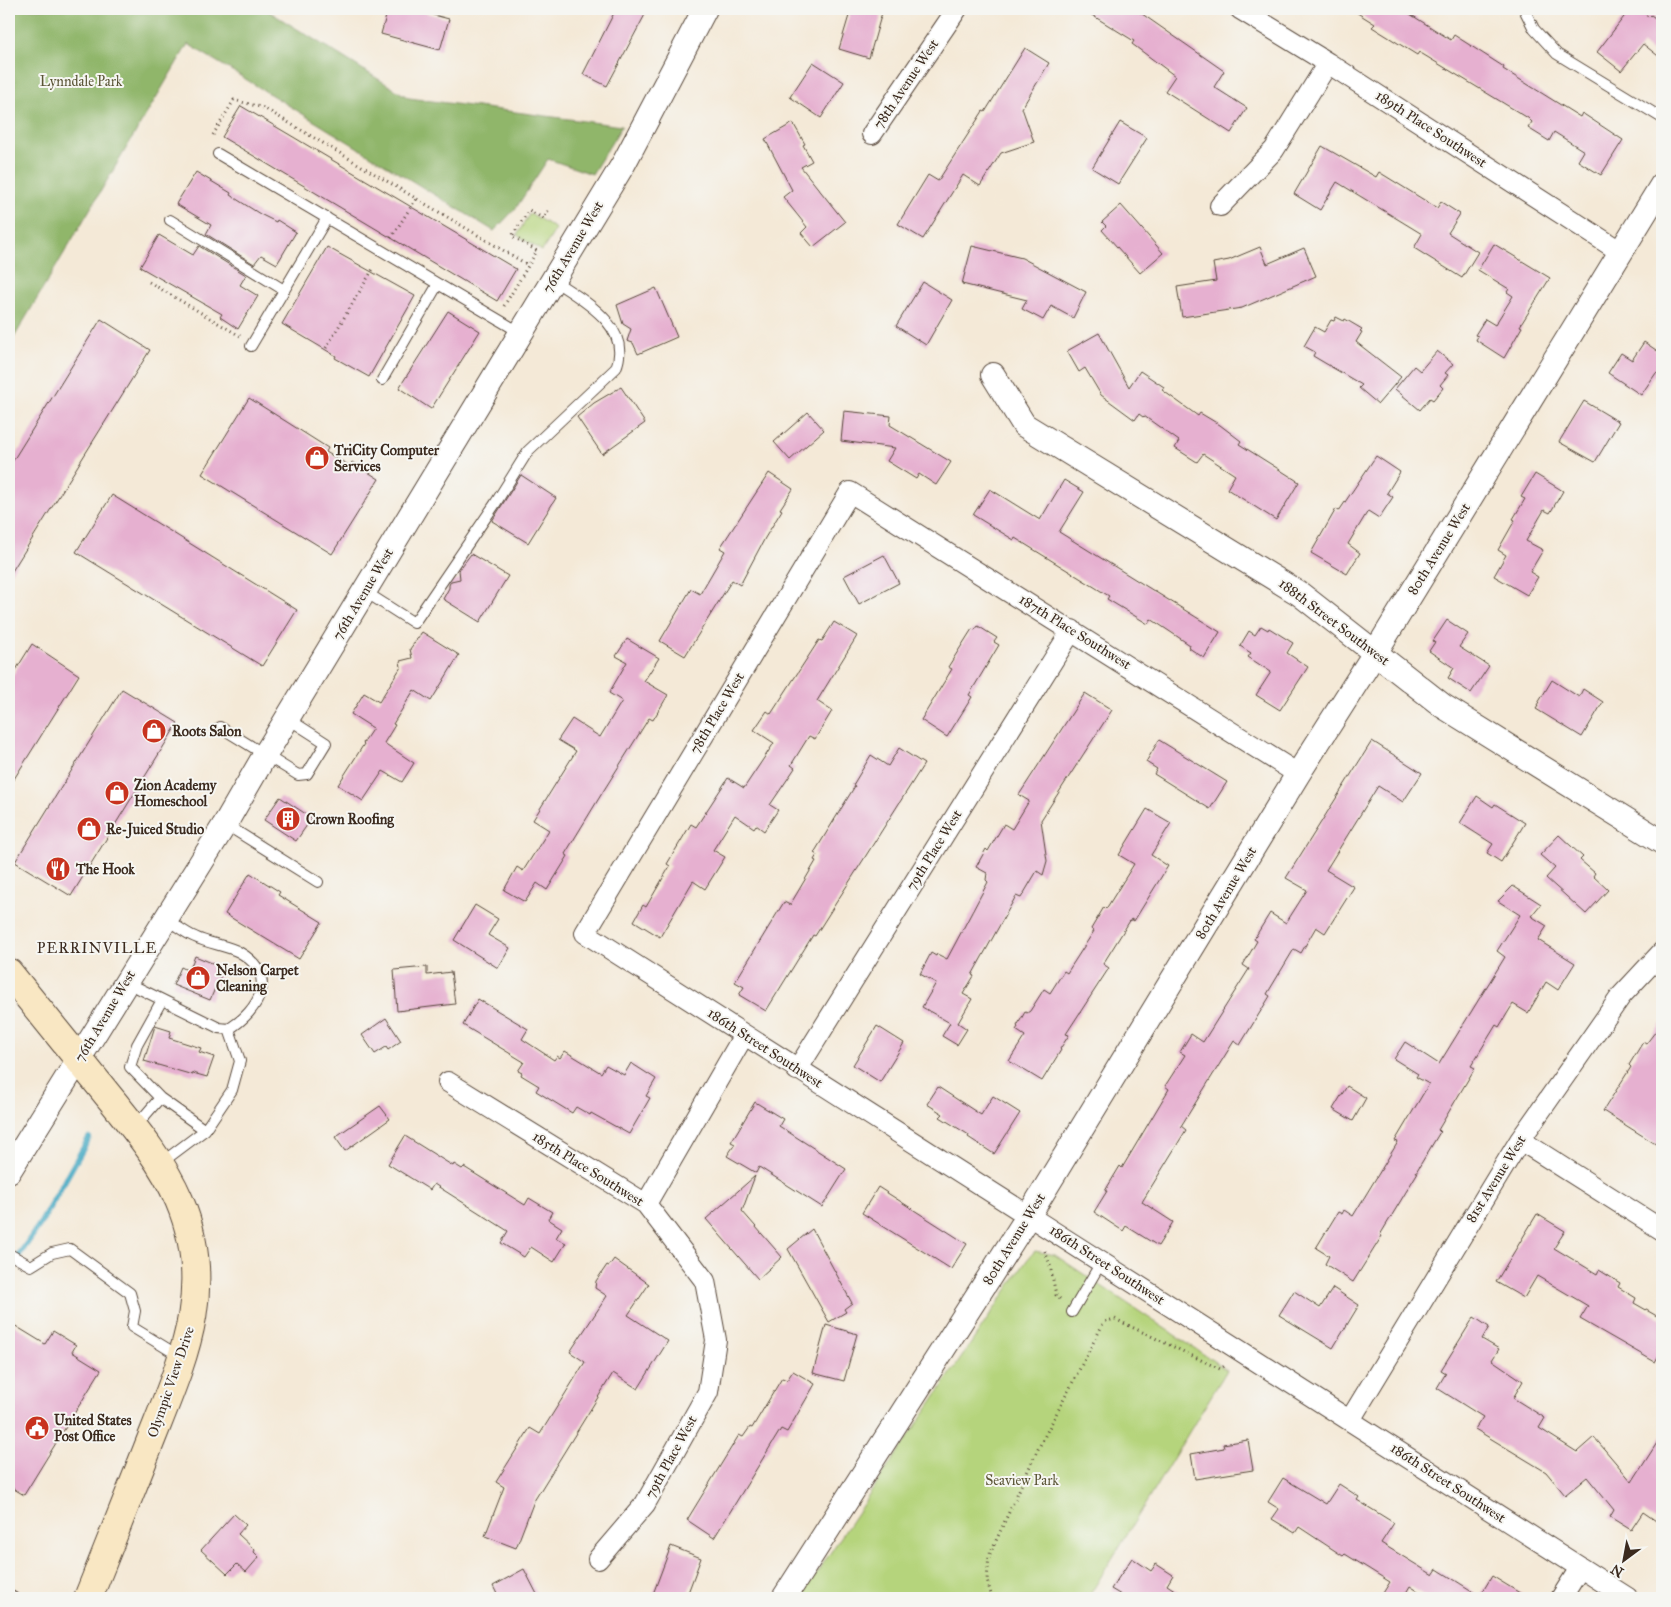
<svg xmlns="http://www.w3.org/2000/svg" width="1671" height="1607" viewBox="0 0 1671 1607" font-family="'IM FELL Great Primer',serif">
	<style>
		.green { fill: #b5d47b; stroke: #787f4c }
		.forest { fill: #90b66b; stroke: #667044 }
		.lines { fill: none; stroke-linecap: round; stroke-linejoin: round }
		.stream { stroke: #42a8c2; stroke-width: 6 }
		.building { fill: #e6b0d0 }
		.service-casing { stroke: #57473a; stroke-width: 12 }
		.minor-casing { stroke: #57473a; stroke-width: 22 }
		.tertiary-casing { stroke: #57473a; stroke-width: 26 }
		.secondary-casing { stroke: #57473a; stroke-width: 30 }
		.path { stroke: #57473a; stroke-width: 3; stroke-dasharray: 1 4; stroke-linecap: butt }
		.service { stroke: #fff; stroke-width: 10 }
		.minor { stroke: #fff; stroke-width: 20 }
		.tertiary { stroke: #fff; stroke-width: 24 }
		.secondary { stroke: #f9e7c3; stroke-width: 28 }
		.labels { text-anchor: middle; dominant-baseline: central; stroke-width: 4; stroke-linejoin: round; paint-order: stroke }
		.park-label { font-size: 14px; fill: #5a5435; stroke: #f6f6f2 }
		.street-label { font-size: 14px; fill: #3b2a1e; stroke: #f6f6f2 }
		.poi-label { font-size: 14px; font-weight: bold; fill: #3b2a1e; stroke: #f6f6f2; text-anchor: start }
		.neighbourhood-label { font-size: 15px; letter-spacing: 1px; fill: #3b2a1e; stroke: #f6f6f2 }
	</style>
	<rect width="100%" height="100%" fill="#f6f6f2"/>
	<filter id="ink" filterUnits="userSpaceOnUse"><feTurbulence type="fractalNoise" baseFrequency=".02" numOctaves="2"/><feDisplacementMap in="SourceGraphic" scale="10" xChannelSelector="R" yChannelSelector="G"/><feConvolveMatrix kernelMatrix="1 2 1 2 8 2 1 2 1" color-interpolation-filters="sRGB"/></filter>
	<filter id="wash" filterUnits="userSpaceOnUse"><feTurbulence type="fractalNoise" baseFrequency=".0096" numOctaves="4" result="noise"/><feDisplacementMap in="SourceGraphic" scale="20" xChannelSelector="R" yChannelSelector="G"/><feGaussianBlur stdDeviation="1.12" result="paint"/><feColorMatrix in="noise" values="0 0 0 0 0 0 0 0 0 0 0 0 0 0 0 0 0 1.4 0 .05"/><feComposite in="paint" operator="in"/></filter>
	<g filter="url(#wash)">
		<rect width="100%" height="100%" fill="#f4e9d7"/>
		<path class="green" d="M530 213 556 229 542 251 517 235Z
			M1035 1251 1055 1255 1227 1370 1088 1598H800L1027 1260Z"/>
		<path class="forest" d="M9 9H265L409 98 622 126 592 174 548 159 516 208 494 231 188 44 9 346Z"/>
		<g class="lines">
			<path class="stream" d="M9 1270 40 1224 89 1138"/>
		</g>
		<g id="blocks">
			<path class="building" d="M388 9H411L449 19 440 50 381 34Z
				M616 9H648L607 86 583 74Z
				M851 9H883L869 58 839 49Z
				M1082 9H1135L1224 71 1214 87 1247 108 1231 133 1165 91 1175 76 1132 44 1134 41Z
				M1351 9H1402L1451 40 1454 35 1504 67 1503 69 1580 117 1582 113 1623 140 1601 175 1578 161 1584 151 1554 132 1549 141 1528 128 1532 122 1528 118 1419 52 1417 55 1372 27 1375 24Z
				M1630 9H1639L1649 17 1651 15 1662 23V59L1643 44 1621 71 1597 52Z
				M1025 48 1049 63 1022 108 1034 142 1001 153 980 186 963 175 923 239 898 224 928 175 938 181 983 111 985 112Z
				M813 62 844 82 821 118 790 97Z
				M241 106 516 269 497 301 222 137Z
				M1120 122 1147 138 1118 184 1092 168Z
				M793 123 805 144 803 145 812 161 801 167 845 222 813 247 801 233 807 227 783 197 792 190 765 139Z
				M1322 146 1376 177 1379 172 1437 208 1441 202 1460 214 1448 233 1478 252 1462 278 1414 248 1422 234 1337 182 1320 210 1294 194Z
				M196 172 231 193 230 195 260 214 276 222 277 220 296 232 277 264 261 255 254 264 206 234 211 225 176 204Z
				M1121 205 1163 253 1140 273 1102 230 1106 226 1102 222Z
				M159 235 193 255 199 246 246 275 240 285 258 296 238 329 220 317 222 314 140 267Z
				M1494 244 1550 278 1520 326 1522 327 1504 358 1476 340 1478 336 1475 335 1485 319 1495 325 1513 296 1507 292 1509 289 1478 270Z
				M972 246 1022 258 1086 292 1073 318 1051 306 1043 320 1022 309 1027 300 962 284Z
				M327 247 415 296 369 377 335 358 336 356 282 324Z
				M1260 247 1267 264 1304 248 1316 276 1242 308 1182 317 1177 287 1216 281 1213 263 1229 260Z
				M923 282 952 300 926 345 896 326Z
				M656 288 677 337 638 354 633 343 627 341 631 329 623 324 617 305Z
				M448 311 480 331 431 409 399 388Z
				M1336 317 1344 321 1345 319 1362 329 1360 331 1362 332 1356 342 1401 377 1378 404 1359 388 1362 385 1313 356 1315 352 1304 346 1315 327 1324 332 1331 320 1334 321Z
				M101 319 150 350 9 576V467Z
				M1099 333 1129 387 1140 371 1164 387 1162 390 1198 416 1200 413 1220 425 1241 441 1239 444 1299 482 1276 520 1227 489 1235 475 1203 454 1197 462 1175 448 1179 441 1144 416 1143 417 1139 414 1135 420 1101 395 1085 368 1079 372 1067 351Z
				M1644 342 1662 354V377L1656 373 1641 395 1608 373 1621 353 1632 360Z
				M1437 351 1453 364 1445 373 1448 375 1440 385 1443 388 1433 400 1430 398 1420 410 1395 389 1414 366 1420 371Z
				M621 387 645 423 602 454 577 417 594 403Z
				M249 398 328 448 326 452 350 466 352 462 379 479 332 554 202 474Z
				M1584 401 1619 422 1595 462 1559 442Z
				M844 411 891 416 890 425 951 462 936 485 919 474 916 479 887 461 895 448 841 441Z
				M808 412 824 430 790 460 774 442Z
				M1376 456 1400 472 1387 493 1393 497 1379 518 1368 511 1348 544 1360 553 1347 574 1311 553 1336 509 1339 511Z
				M769 473 793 489 780 509 782 510 765 538 740 585 732 580 685 656 660 641 691 589 700 594 725 551 720 548Z
				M1535 474 1563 491 1550 513 1544 510 1526 541 1543 550 1530 572 1538 577 1527 595 1494 576 1506 555 1498 550 1515 520 1513 519 1525 499 1521 497Z
				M521 475 556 498 528 543 492 521Z
				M1064 480 1084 492 1059 532 1220 632 1204 658 1189 648 1190 645 1151 619 1148 624 1107 599 1109 596 1015 538 1014 540 973 515 990 489 1040 520Z
				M112 495 297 610 262 666 76 552Z
				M471 554 508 576 480 622 443 599 449 588V585L451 581 460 579 459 570Z
				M884 555 899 583 859 604 844 576Z
				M1447 620 1468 634 1459 647 1489 666 1471 693 1448 678 1454 668 1429 651 1435 642 1433 641Z
				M834 622 857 636 817 701 832 711 815 739 809 736 791 765 795 768 770 805 778 810 764 831 756 825 754 828 735 815 713 850 725 857 705 889 693 881 660 937 634 921 643 905 646 907 670 866 667 864 691 824 696 827 728 778 744 788 774 743 754 730 767 711 771 714 819 640 822 641Z
				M978 626 997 638 994 642 999 645 969 695 972 697 947 737 921 720 952 669 948 667 972 629 975 630Z
				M1261 626 1268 630 1269 628 1293 643 1287 653 1308 667 1280 710 1256 695 1271 672 1248 657 1251 653 1240 646 1249 631 1255 635Z
				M422 632 459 655 431 701 414 690 393 724 395 725 384 743 414 763 402 782 383 771 363 801 338 785 364 744 363 743 373 728 351 714 364 693 379 702 401 667 400 661 412 658 410 649Z
				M627 639 659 658 644 681 668 695 653 720 649 718 604 790 565 854 568 856 547 890 537 883 525 902 504 890 517 867 523 871 549 830 533 820 576 751 558 740 572 719 600 737 622 701 609 693 627 662 616 656Z
				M32 644 79 675 9 787V681Z
				M1552 680 1579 697 1583 689 1603 702 1582 737 1536 709 1538 706 1537 705Z
				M122 689 178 723 71 896 15 862Z
				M1085 693 1112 710 1041 820 1047 861 1043 875 1037 871 1021 898 1016 896 972 975 974 976 963 994 972 999 958 1023 967 1029 957 1045 942 1036 950 1023 922 1007 936 983 920 974 931 953 936 956 937 954 947 959 988 882 986 880 987 873 976 867 986 849 988 851 1004 824 1012 829 1029 801 1019 795Z
				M1159 740 1227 782 1210 809 1154 774 1157 769 1146 762Z
				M1372 741 1422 773 1403 802 1378 786 1326 870 1354 887 1325 933 1316 927 1301 953 1294 949 1267 994 1270 996 1240 1045 1234 1041 1181 1126 1186 1130 1142 1202 1173 1222 1158 1246 1126 1226 1123 1231 1094 1212 1107 1191H1105L1120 1166 1122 1168 1169 1089 1165 1086 1185 1055 1180 1052 1191 1034 1203 1042 1249 969 1243 965 1257 941 1254 939 1270 913 1286 923 1307 890 1286 878Z
				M899 748 924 764 815 936 813 935 766 1011 739 995 744 987 735 982 784 902 790 905 816 861 814 860 817 855 814 853 855 786 853 785 871 755 888 766Z
				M1477 796 1493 807 1495 804 1525 823 1501 862 1487 853 1493 844 1460 823Z
				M280 797 312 818 296 841 264 820Z
				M1147 809 1171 823 1151 855 1168 866 1134 921 1131 919 1103 964 1109 968 1066 1034 1069 1035 1060 1049 1061 1050 1042 1081 1009 1061 1025 1036 1016 1030 1018 1027 1017 1026 1025 1012 1027 1013 1030 1011 1044 989 1050 993 1064 971 1067 973 1094 931 1091 929 1104 907 1106 909 1134 864 1119 855Z
				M1559 835 1583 857 1580 860 1595 873 1593 876 1608 890 1586 914 1546 878 1555 868 1540 855Z
				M250 873 280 892 278 895 322 922 299 959 225 914Z
				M1513 886 1541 904 1531 916 1547 926 1538 940 1575 963 1558 990 1546 982 1528 1013 1513 1004 1499 1027 1496 1025 1471 1066 1475 1068 1438 1130 1440 1132 1416 1172H1418L1380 1235 1382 1236 1353 1282 1325 1264 1329 1256 1316 1248 1338 1212 1342 1214 1344 1210 1353 1216 1398 1142 1395 1141 1429 1084 1416 1077 1418 1074 1394 1059 1405 1042 1439 1064 1505 957 1497 951 1520 915 1498 901Z
				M475 905 498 919 488 935 510 948 498 968 454 940Z
				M195 956 224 968 210 1000 173 985 181 967 189 971Z
				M427 967V975L451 972 455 1004 397 1011 394 970Z
				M478 999 528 1029 522 1039 554 1060 557 1056 560 1058 565 1051 601 1073 606 1065 624 1075 631 1063 656 1079 646 1096 650 1098 629 1134 591 1113 590 1115 576 1107 572 1113 536 1091 539 1086 521 1075 522 1073 518 1071 524 1062 463 1025Z
				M386 1018 401 1041 388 1050 386 1047 375 1054 362 1035Z
				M1662 1023V1148L1603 1111 1631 1067 1629 1065 1643 1042 1646 1044Z
				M155 1026 171 1031 169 1038 201 1048 199 1052 214 1057 207 1077 193 1073V1075L144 1061Z
				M877 1026 904 1043 880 1082 853 1065Z
				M1347 1086 1366 1098 1353 1121 1333 1109Z
				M938 1087 981 1115 993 1096 1020 1113 994 1154 968 1137 969 1135 940 1117 943 1114 927 1104Z
				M755 1102 783 1119 779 1126 846 1169 822 1207 759 1167 756 1173 727 1156 735 1144 731 1142Z
				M380 1106 390 1119 345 1151 335 1137Z
				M405 1136 453 1166 454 1164 462 1169 464 1167 525 1205 529 1198 552 1212 548 1219 562 1228 556 1238 566 1243 554 1262 531 1247 524 1257 501 1243 508 1231 434 1184 430 1190 388 1164Z
				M755 1176 742 1211 782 1257 758 1279 706 1219Z
				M878 1187 967 1244 951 1269 862 1213Z
				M1537 1214 1565 1231 1554 1248 1597 1274 1599 1270 1620 1283 1618 1287 1636 1298 1634 1303 1662 1319V1350L1655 1362 1580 1319 1588 1306 1537 1276 1524 1298 1496 1282Z
				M812 1229 852 1303 844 1309 846 1312 829 1322 788 1249Z
				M614 1259 649 1284 628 1315 668 1341 638 1389 613 1373 534 1501 516 1548 485 1536 504 1487 496 1482 530 1428 540 1434 585 1362 570 1352 607 1296 595 1288 596 1281 607 1265 609 1266Z
				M1333 1288 1359 1305 1333 1348 1279 1315 1294 1291 1320 1308Z
				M1474 1317 1489 1327 1482 1339 1499 1349 1492 1360 1523 1381 1513 1398 1545 1418 1539 1428 1577 1452 1594 1437 1632 1482 1662 1435V1525L1643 1512 1631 1530 1610 1517 1614 1510 1587 1477 1565 1495 1546 1472 1475 1429 1483 1417 1437 1388 1446 1373 1441 1370Z
				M9 1322 45 1344 53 1331 76 1345 72 1352 101 1370 24 1495 9 1486Z
				M826 1325 857 1334 844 1381 813 1373Z
				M793 1371 815 1384 787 1432 781 1429 714 1538 687 1520 739 1435 743 1437 750 1427 752 1428 782 1378 787 1380Z
				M1248 1440 1253 1470 1195 1479 1191 1454 1224 1448 1223 1444Z
				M1283 1478 1326 1504 1339 1484 1359 1497 1357 1500 1394 1523 1381 1543 1433 1575 1437 1569 1480 1596 1492 1576 1528 1598H1429L1410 1586 1403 1598H1380L1390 1582 1345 1554 1343 1556 1299 1527 1295 1533 1272 1519 1279 1509 1268 1502Z
				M234 1514 246 1525 238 1534 255 1550 254 1552 259 1557 246 1572 237 1564 227 1574 201 1550Z
				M671 1546 701 1558 686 1598H664L653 1594Z
				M1132 1558 1151 1571 1156 1564 1173 1575 1167 1585 1187 1598H1126L1111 1589Z
				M524 1569 539 1598H499L493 1586Z"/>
		</g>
	</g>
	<g filter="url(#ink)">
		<use href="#blocks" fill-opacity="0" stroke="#57473a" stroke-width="1"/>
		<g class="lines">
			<defs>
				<path id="service" d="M1524 9 1534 29 1557 54 1662 118
					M218 154 521 333
					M170 220 284 290
					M251 346 327 218
					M382 380 438 284
					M364 591 414 623 495 504 528 451 616 368C633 326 581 299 553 280
					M220 727 298 775 307 774 326 743 287 718
					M225 824 318 882
					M126 982 219 1028 229 1029C259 1010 280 975 239 952 226 945 209 944 195 937 185 933 176 925 166 919
					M162 1000 137 1045 130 1067 160 1098 205 1130
					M135 1127 160 1098
					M161 1163 205 1130 232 1090 240 1061 229 1029
					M9 1254 31 1266 52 1253 70 1249 130 1293 135 1311 132 1327 181 1357
					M1072 1312 1102 1261
					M9 1595 14 1598"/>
				<path id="minor" d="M1240 9 1328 63 1621 252
					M872 134 957 9
					M1220 206 1274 150 1328 63
					M1298 774 850 492 585 933 1628 1598
					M797 1070 1072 630
					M448 1082 646 1204 705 1281 716 1340 708 1392 645 1504 598 1559
					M1520 1140 1662 1230
					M646 1204 744 1035
					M1350 1420 1520 1140 1621 996 1662 952
					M1561 1598 1580 1568"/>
				<path id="tertiary" d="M993 375 1024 425 1300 594 1443 706 1662 842
					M9 1171 225 824 265 755 624 163 705 9
					M784 1598 1029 1215 1298 774 1375 653 1662 185"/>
				<path id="secondary" d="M9 973C40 1011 71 1050 102 1088 130 1123 161 1158 179 1200 218 1291 180 1365 147 1450 127 1500 108 1549 88 1598"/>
			</defs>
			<use href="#service" class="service-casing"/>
			<use href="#minor" class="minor-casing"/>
			<use href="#tertiary" class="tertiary-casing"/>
			<use href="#secondary" class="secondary-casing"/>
			<path class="path" d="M213 135 234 100 264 108 528 265
				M391 238 416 199
				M149 282 240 336
				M504 306 537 251 512 236 529 210 544 219 549 209
				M326 348 373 269
				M1045 1251 1050 1265 1056 1295 1062 1301
				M992 1598 987 1580 989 1556 1036 1453 1104 1322 1115 1319 1220 1369 1226 1365"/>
			<use href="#service" class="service"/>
			<use href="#minor" class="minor"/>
			<use href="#tertiary" class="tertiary"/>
			<use href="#secondary" class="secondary"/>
		</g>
	</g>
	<defs>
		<symbol id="shop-disc" viewBox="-11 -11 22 22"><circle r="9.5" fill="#c8321e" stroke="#f6f6f2"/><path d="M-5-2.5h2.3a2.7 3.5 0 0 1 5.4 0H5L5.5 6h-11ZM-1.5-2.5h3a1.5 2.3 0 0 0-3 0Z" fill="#fff"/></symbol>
		<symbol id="building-disc" viewBox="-11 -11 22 22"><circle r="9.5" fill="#c8321e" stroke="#f6f6f2"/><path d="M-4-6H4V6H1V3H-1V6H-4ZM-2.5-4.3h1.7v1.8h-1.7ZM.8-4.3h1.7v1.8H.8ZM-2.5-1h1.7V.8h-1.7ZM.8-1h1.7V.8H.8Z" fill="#fff"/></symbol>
		<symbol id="restaurant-disc" viewBox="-11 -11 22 22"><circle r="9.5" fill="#c8321e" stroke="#f6f6f2"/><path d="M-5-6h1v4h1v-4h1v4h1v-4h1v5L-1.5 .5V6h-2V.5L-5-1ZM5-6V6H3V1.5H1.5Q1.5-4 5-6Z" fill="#fff"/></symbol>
		<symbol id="civic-disc" viewBox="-11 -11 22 22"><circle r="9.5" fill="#c8321e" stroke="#f6f6f2"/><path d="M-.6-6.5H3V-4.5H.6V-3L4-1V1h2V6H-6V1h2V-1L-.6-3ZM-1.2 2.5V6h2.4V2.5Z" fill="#fff"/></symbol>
	</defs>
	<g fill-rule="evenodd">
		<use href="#shop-disc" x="303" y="444" width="28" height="28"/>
		<use href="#shop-disc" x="140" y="717" width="28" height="28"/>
		<use href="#shop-disc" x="103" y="779" width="28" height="28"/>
		<use href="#building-disc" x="274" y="805" width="28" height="28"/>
		<use href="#shop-disc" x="75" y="815" width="28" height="28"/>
		<use href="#restaurant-disc" x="44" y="855" width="28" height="28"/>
		<use href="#shop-disc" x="184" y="964" width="28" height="28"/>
		<use href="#civic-disc" x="23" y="1414" width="28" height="28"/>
	</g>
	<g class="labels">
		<g class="park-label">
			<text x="81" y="81">Lynndale Park</text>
			<text x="1022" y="1480">Seaview Park</text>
		</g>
		<g class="street-label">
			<text transform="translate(906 84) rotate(-56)">78th Avenue West</text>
			<text transform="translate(1431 129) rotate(33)">189th Place Southwest</text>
			<text transform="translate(573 247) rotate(-59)">76th Avenue West</text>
			<text transform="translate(1439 549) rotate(-58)">80th Avenue West</text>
			<text transform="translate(363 594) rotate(-59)">76th Avenue West</text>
			<text transform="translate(1334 622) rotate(37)">188th Street Southwest</text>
			<text transform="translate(1075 632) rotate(32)">187th Place Southwest</text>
			<text transform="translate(717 713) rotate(-59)">78th Place West</text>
			<text transform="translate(934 850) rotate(-58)">79th Place West</text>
			<text transform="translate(1226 893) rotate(-59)">80th Avenue West</text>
			<text transform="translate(105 1016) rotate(-59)">76th Avenue West</text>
			<text transform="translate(765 1048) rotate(33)">186th Street Southwest</text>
			<text transform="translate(588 1169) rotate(32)">185th Place Southwest</text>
			<text transform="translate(1496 1179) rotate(-58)">81st Avenue West</text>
			<text transform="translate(1014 1239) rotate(-58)">80th Avenue West</text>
			<text transform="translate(1107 1265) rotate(33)">186th Street Southwest</text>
			<text transform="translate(171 1382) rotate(-71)">Olympic View Drive</text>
			<text transform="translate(671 1457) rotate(-61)">79th Place West</text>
			<text transform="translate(1448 1483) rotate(33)">186th Street Southwest</text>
		</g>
		<g class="poi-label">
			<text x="334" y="450">TriCity Computer<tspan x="334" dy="16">Services</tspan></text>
			<text x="172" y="731">Roots Salon</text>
			<text x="134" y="785">Zion Academy<tspan x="134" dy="16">Homeschool</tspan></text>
			<text x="306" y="819">Crown Roofing</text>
			<text x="106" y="829">Re-Juiced Studio</text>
			<text x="76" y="869">The Hook</text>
			<text x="216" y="970">Nelson Carpet<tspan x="216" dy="16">Cleaning</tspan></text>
			<text x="54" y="1420">United States<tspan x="54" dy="16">Post Office</tspan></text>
		</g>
		<g class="neighbourhood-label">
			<text x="97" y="948">PERRINVILLE</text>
		</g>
	</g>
	<rect width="1671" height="1607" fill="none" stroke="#f6f6f2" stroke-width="30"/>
	<g transform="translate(1624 1560) rotate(212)" stroke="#f6f6f2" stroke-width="4" paint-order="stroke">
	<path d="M0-4L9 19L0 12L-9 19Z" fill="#3b2a1e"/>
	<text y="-8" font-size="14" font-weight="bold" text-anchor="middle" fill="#3b2a1e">N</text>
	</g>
</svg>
